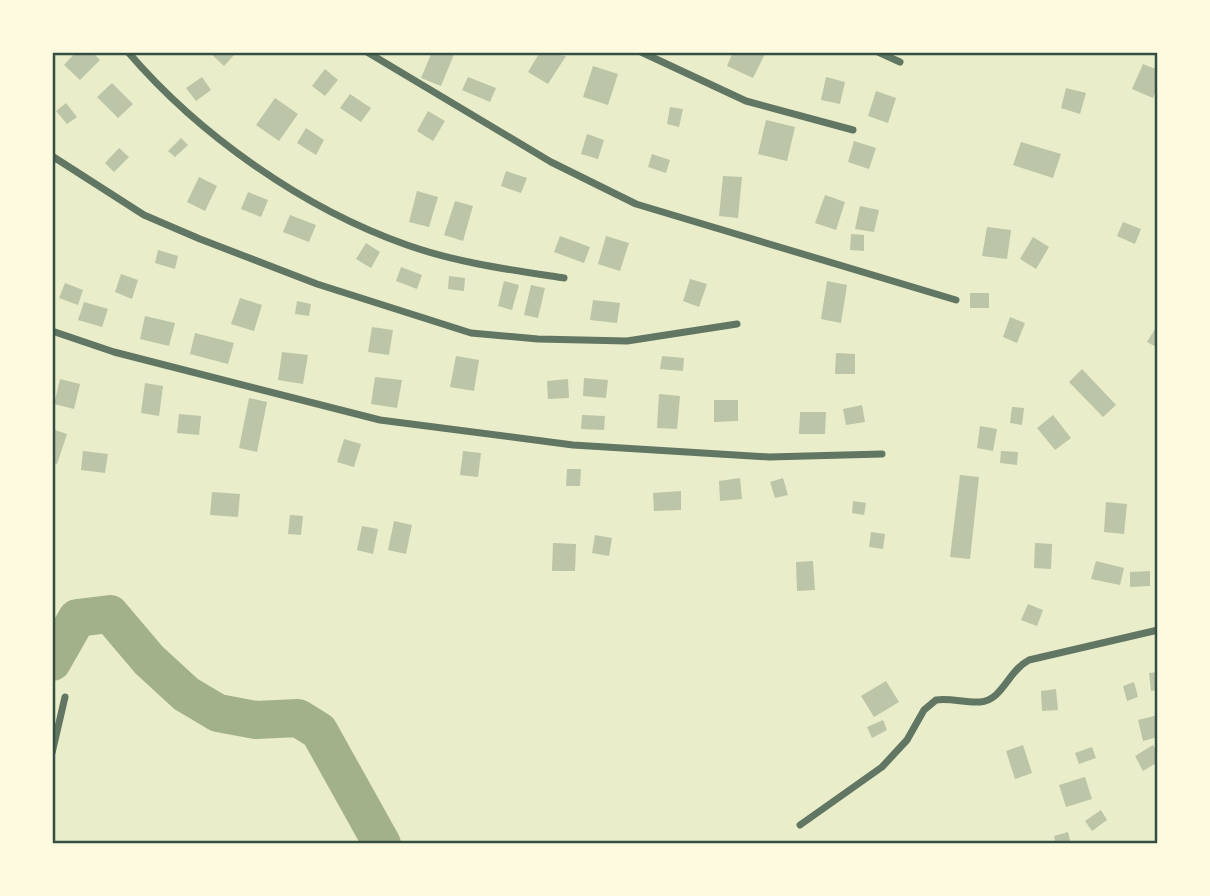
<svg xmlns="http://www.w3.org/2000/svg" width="1210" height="896" viewBox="0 0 1210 896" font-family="'Fira Sans',sans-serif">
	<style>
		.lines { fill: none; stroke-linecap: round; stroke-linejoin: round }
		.river { stroke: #a3b18a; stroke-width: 38 }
		.building { fill: #bcc5a7 }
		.minor { stroke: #617663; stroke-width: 7 }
		.neatline { fill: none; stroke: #344e41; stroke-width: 2.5 }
	</style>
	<rect width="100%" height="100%" fill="#e9edc9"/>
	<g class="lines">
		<path class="river" d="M52 662 77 618 110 614 149 660 186 694 218 713 256 720 298 718 319 731 382 844"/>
	</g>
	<path class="building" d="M76 52H92L100 60 80 80 64 65Z
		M209 52H231L234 55 224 66Z
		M432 52H455L441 86 421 78Z
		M540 52 566 56 548 84 528 72Z
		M733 52H766L753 78 727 66Z
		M1143 64 1158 70V87L1153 98 1132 89Z
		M593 66 618 74 608 105 583 97Z
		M325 69 338 80 325 96 312 86Z
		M202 77 211 90 196 101 186 88Z
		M468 77 496 88 490 102 462 90Z
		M826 77 845 82 840 104 821 100Z
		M112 83 133 104 118 118 97 97Z
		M1066 88 1086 93 1080 114 1061 108Z
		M876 91 896 98 888 123 868 116Z
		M350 94 371 108 361 122 340 108Z
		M275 98 298 114 279 141 256 125Z
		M66 103 77 117 67 124 56 111Z
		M670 107 683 109 679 127 667 124Z
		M428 111 445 121 433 141 417 131Z
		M766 120 795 127 787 161 758 154Z
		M306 128 324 140 316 155 297 143Z
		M587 134 604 140 598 159 581 154Z
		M181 138 188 145 175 157 168 151Z
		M854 141 876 148 869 169 848 162Z
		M1021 142 1061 154 1053 178 1013 165Z
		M119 148 129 157 114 172 105 163Z
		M652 154 670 160 666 173 648 167Z
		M506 171 527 178 521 193 501 186Z
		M723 176 742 177 738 218 719 216Z
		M199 177 217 186 205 211 187 202Z
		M417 191 438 197 429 227 409 222Z
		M248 192 268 200 261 217 241 209Z
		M825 195 845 202 836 230 815 223Z
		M455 201 473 206 463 241 444 235Z
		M860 206 879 210 874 232 855 229Z
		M290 215 316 225 309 242 283 232Z
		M1123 222 1141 229 1135 244 1117 236Z
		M987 227 1011 230 1007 259 982 256Z
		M851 234 864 235V251L850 250Z
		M560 236 590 247 584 263 554 252Z
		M606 236 629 243 620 271 598 264Z
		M1033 237 1049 247 1036 269 1020 259Z
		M366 243 380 252 371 268 356 259Z
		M158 250 178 256 175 269 155 263Z
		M401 267 422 275 417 289 396 281Z
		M121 274 138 280 132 299 115 292Z
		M449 276 465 278 464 291 448 289Z
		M690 279 707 284 699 307 683 301Z
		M504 281 519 285 512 310 498 306Z
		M827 281 847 285 841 323 821 319Z
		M65 283 83 290 78 305 59 298Z
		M531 285 545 288 538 318 524 315Z
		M970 293H989V308H970Z
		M240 298 262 305 254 331 231 324Z
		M593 300 620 303 617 323 590 320Z
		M297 301 311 304 309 316 295 314Z
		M84 302 108 309 102 327 78 320Z
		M145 316 175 323 169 346 140 339Z
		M1010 317 1025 323 1017 343 1003 337Z
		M1158 324V348L1147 342Z
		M372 327 393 330 389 355 368 352Z
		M195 333 234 343 228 364 190 354Z
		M282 352 308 355 303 384 278 380Z
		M836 353 855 354V374H835Z
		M456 356 479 360 474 391 450 387Z
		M662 356 684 358 683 371 660 369Z
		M1082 369 1116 405 1103 417 1069 382Z
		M375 377 402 380 397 408 371 404Z
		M584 378 608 380 606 398 583 396Z
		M60 379 80 384 74 409 54 404Z
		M568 379 569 398 548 399 547 381Z
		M145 383 163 386 159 416 141 413Z
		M659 394 680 396 677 429 657 428Z
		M249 398 267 402 257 452 239 448Z
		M714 400H738V421L714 422Z
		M862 405 865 422 846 425 843 409Z
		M1012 407 1024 408 1022 425 1010 423Z
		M800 412H826L825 434H799Z
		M179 414 201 416 199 435 177 433Z
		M582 415 605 416 604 430 581 429Z
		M1053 415 1071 438 1055 450 1037 428Z
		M980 426 997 429 993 451 977 448Z
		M55 430 67 434 57 464 52 462Z
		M344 439 361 444 354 467 337 462Z
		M83 451 108 454 105 473 81 470Z
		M463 451 481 453 478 477 460 475Z
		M1001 451 1018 452 1017 465 1000 463Z
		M567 469H581L580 486H566Z
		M960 475 979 477 970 559 950 557Z
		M740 478 742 499 720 501 719 481Z
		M783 478 788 495 775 498 770 482Z
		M681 491V510L654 511 653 493Z
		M212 492 240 494 238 517 210 515Z
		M853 501 866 503 864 515 852 513Z
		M1106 502 1127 504 1124 534 1104 532Z
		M290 515 303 516 301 535 288 534Z
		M394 521 412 525 406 554 388 550Z
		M362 526 378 529 373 554 357 550Z
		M871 532 885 534 883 549 869 547Z
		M595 535 612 538 609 556 592 553Z
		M553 543 576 544 575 571H552Z
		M1035 543 1052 544 1051 569 1034 568Z
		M813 561 815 590 797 591 796 562Z
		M1096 561 1124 568 1120 585 1091 579Z
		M1150 571V586L1130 587V572Z
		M1028 604 1043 610 1037 626 1021 620Z
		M1158 672V690L1151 691 1149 673Z
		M886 681 899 702 874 717 861 696Z
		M1134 682 1138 697 1127 701 1123 686Z
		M1056 689 1058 710 1042 711 1041 691Z
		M1158 715V737L1143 741 1138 720Z
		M883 720 887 730 872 738 867 727Z
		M1023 745 1032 773 1015 779 1006 751Z
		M1153 745 1158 753V762L1143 771 1135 756Z
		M1092 747 1096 758 1079 764 1075 753Z
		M1085 777 1092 799 1066 807 1059 785Z
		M1101 810 1107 820 1092 831 1085 821Z
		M1068 832 1071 844H1056L1054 836Z"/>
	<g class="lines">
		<path class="minor" d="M128 52C199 135 304 209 407 245 458 263 511 270 564 278
			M367 52 551 162 636 204 956 300
			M641 52 746 101 853 130
			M878 52 900 62
			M52 156 144 215 200 239 317 284 471 333 538 339 627 341 737 324
			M52 331 114 352 380 420 573 445 769 457 882 454
			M52 753 65 697
			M800 825 882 767 907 740 924 710 936 700C951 698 965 703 980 702 1003 700 1007 672 1029 660L1158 630"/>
	</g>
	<rect width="1210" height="896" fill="none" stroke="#fefae0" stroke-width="108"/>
	<rect x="54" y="54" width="1102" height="788" class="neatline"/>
</svg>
